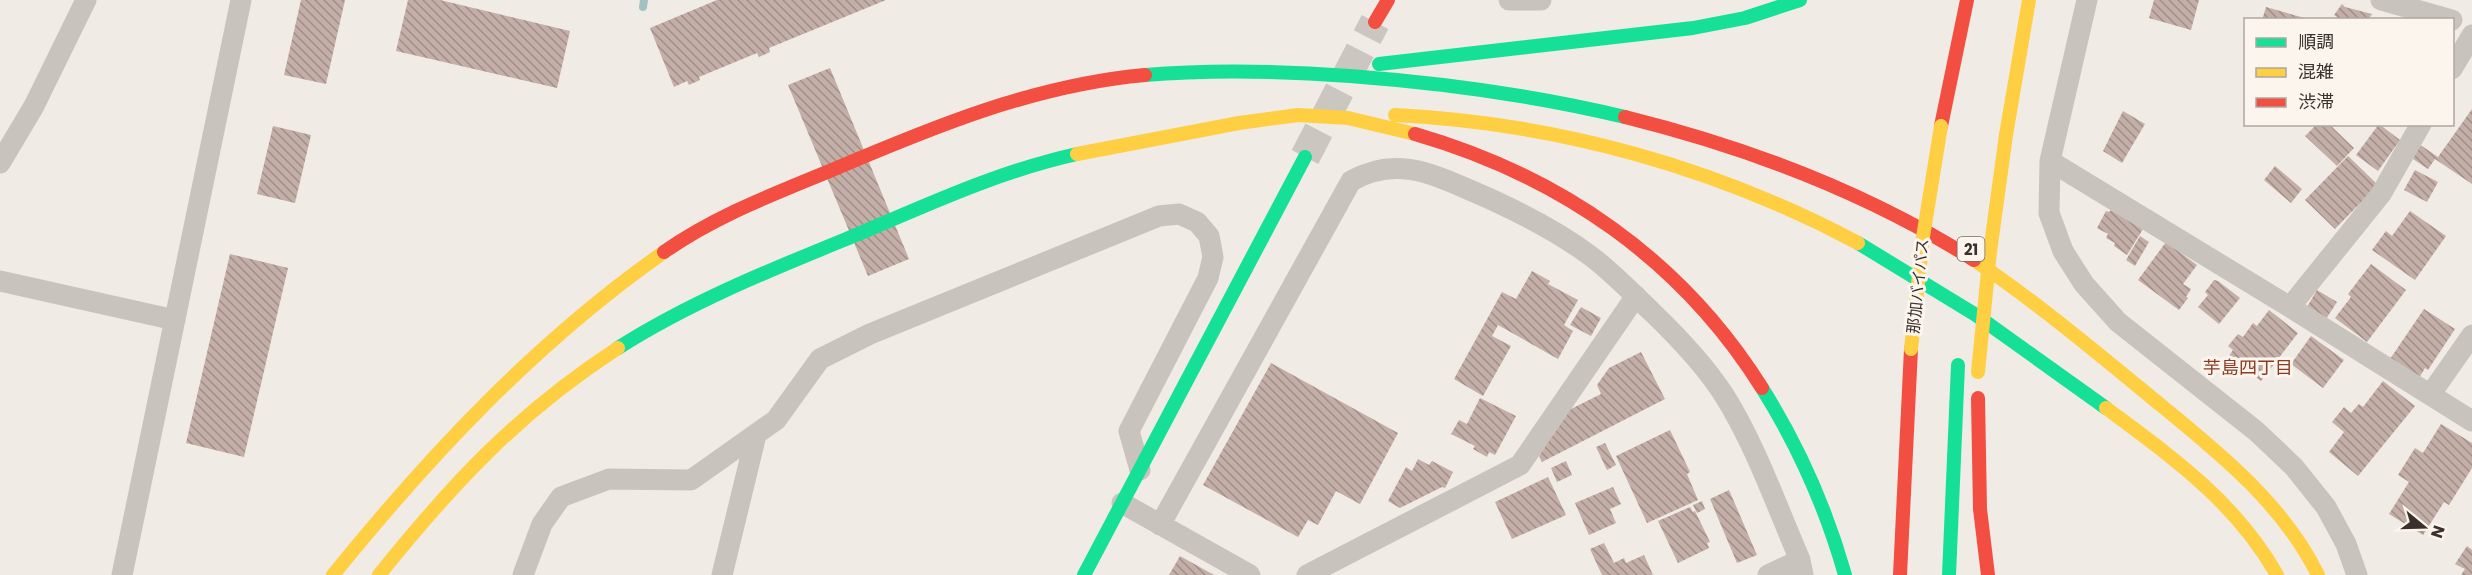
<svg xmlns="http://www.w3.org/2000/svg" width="2472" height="575" viewBox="0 0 2472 575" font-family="Poppins,'Noto Sans JP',sans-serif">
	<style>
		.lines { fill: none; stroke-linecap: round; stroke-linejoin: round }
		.stream { stroke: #a1c2c1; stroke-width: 8 }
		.building { fill: url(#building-back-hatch) }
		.secondary-tunnel { stroke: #ccc6c0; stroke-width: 30; stroke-dasharray: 30 15; stroke-linecap: butt }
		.street { stroke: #c9c3be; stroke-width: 21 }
		.fast { stroke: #16e098; stroke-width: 14 }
		.slow { stroke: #ffcf43; stroke-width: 14 }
		.jam { stroke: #f24e42; stroke-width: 14 }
		.slow-bridge { stroke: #ffcf43; stroke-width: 14 }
		.labels { text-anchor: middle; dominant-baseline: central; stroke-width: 6; stroke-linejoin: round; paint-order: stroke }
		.shield { fill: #fbf5ee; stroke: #756b66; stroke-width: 1.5 }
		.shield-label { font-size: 15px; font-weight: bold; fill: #3b302b }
		.street-label { font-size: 16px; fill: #3b302b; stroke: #fbf5ee }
		.neighbourhood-label { font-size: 18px; fill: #8c3b22; stroke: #fbf5ee }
	</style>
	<defs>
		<pattern id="building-back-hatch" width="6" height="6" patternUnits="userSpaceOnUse" patternTransform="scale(1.5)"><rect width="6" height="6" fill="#c3afa7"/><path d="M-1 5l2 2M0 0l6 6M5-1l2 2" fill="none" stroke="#a08f88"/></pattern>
	</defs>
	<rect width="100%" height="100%" fill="#f0ebe5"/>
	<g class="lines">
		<path class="stream" d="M643 7 644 0"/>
	</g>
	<path class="building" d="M301 0H345L326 84 284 75Z
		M408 0H440L570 31 557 88 396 51Z
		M717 0H886L769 48 770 52 759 57 757 53 699 77 700 80 689 85 687 81 674 87 650 28Z
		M2154 0H2199L2191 30 2149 18Z
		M2342 4 2345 7 2372 14 2368 20H2335L2337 17 2334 15Z
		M2266 7 2308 19V20H2262Z
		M830 68 909 259 868 276 788 85Z
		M2472 109V184L2435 159 2428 169 2410 157 2419 144 2438 157Z
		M2123 111 2145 124 2122 163 2103 151Z
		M2317 124H2329L2354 148 2337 166 2305 136Z
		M2379 124 2400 140 2378 171 2356 155Z
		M273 126 311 135 295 203 257 194Z
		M2348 156 2378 185 2335 229 2305 200Z
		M2275 166 2302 189 2291 203 2264 180Z
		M2415 170 2438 182 2427 202 2404 190Z
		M2111 210 2143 229 2127 255 2114 246 2115 243 2106 238 2108 234 2097 228 2106 211 2109 212Z
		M2410 211 2446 236 2415 280 2372 250 2386 231 2392 236Z
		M2140 236 2149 242 2135 266 2126 260Z
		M2166 242 2197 265 2183 284 2191 289 2186 297 2188 298 2179 310 2138 280Z
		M230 254 288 268 244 457 186 443Z
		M2371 264 2406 290 2367 342 2335 318 2351 297 2348 294Z
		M1532 271 1550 281 1548 284 1578 300 1564 325 1573 331 1558 359 1498 325 1492 336 1511 346 1483 396 1454 379 1502 292 1516 299Z
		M2214 280 2218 281 2240 298 2219 324 2198 307 2208 295 2205 292Z
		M2317 290 2337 302 2326 319 2307 307Z
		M1581 307 1601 318 1591 336 1570 325Z
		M2424 309 2455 329 2428 370 2425 368 2419 378 2390 359Z
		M2269 310 2298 333 2261 381 2229 356 2233 350 2228 346 2238 334 2243 337 2253 323 2257 326Z
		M2311 336 2344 360 2323 388 2291 364Z
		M1641 352 1665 399 1542 462 1539 456 1567 411 1601 394 1597 385 1609 368Z
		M1271 363 1398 433 1360 504 1336 491 1318 525 1308 520 1298 537 1203 485Z
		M2383 381 2415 406 2358 476 2329 452 2344 432 2332 422 2344 407 2351 413 2359 404 2363 407Z
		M1480 398 1516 416 1495 455 1489 452 1487 457 1473 449 1475 446 1451 434 1459 420 1467 424Z
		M2441 424 2472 443V468L2449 505 2444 502 2423 535 2389 514 2409 482 2398 475 2415 448 2423 453Z
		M1670 430 1690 472 1687 474 1698 500 1647 523 1616 456Z
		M1605 443 1616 465 1607 470 1596 447Z
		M1418 459 1429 465 1432 461 1453 472 1445 488 1442 487 1400 508 1388 501 1406 467 1412 471Z
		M1566 461 1572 475 1557 482 1551 468Z
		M1548 477 1566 515 1512 539 1495 502Z
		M1613 487 1621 504 1610 509 1616 523 1589 535 1575 503Z
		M1729 490 1757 555 1737 563 1710 499Z
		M1702 501 1705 509 1697 513 1693 505Z
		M1690 507 1693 512 1695 511 1710 542 1707 543 1709 548 1678 563 1658 521Z
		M1604 543 1614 563 1624 558 1626 563 1644 555 1653 575H1602L1590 549Z
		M2467 546 2472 550V575H2461L2465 569 2455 564Z
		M1180 556 1214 575H1169Z"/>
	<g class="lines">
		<path class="secondary-tunnel" d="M1305 157 1375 22"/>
		<path class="street" d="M1509 0H1541
			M2087 0 2050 161 2049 213 2063 251 2084 284 2118 322 2256 431 2294 467 2326 507 2346 544 2357 575
			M2381 0 2452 20
			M2452 69 2472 35
			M2050 161 2290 307 2472 421
			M0 163 34 106 86 0
			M0 281 175 320
			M2290 307 2381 194 2421 124
			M2430 395 2472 335
			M1122 503 1250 575
			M1160 525 1351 181C1395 156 1430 173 1472 191 1514 209 1555 229 1592 257 1613 273 1633 294 1652 312 1678 337 1704 364 1724 395 1755 444 1777 507 1800 560L1803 575
			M122 575 241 0
			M523 575 542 524 561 497 609 479 691 480 776 420 820 359 870 334 1159 216 1179 214 1197 222 1209 236 1213 257 1208 278 1129 431 1140 470
			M722 575 756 435
			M1307 575 1520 465 1636 296
			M1768 575 1800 560"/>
		<path class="fast" d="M1379 64 1693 28 1745 18 1800 0
			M1145 75C1214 69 1282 71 1350 76 1443 83 1534 95 1625 117
			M1858 243 1976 315 2106 408
			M618 348C692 301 775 268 856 235 929 204 1000 171 1077 154
			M1762 388C1799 447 1826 508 1845 575
			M1084 575 1305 157
			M1949 575 1958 365"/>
		<path class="slow" d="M1395 115C1557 123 1715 167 1858 243
			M2006 135 2029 0
			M1077 154 1239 123 1298 115 1348 118 1415 134
			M1974 260C2032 299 2086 344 2140 388 2206 443 2280 497 2318 575
			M2106 408C2173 458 2235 501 2277 575
			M333 575C431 454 536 342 664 252
			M379 575C453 483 518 413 618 348"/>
		<path class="jam" d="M1375 22 1388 0
			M1625 117C1746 147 1868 193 1974 260
			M1941 126 1967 0
			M1415 134C1560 176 1681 259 1762 388
			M664 252C715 216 774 194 832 170 933 127 1034 85 1145 75
			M1978 398 1980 509 1988 575
			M1900 575 1911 349"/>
		<path class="slow-bridge" d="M1911 349 1923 237 1941 126
			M1978 372 1990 252 2006 135"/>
	</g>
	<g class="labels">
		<rect class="shield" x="1957.5" y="237" width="27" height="24" rx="4.5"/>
		<g class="shield-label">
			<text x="1971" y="249">21</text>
		</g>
		<g class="street-label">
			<text transform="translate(1918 286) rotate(-84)">那加バイパス</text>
		</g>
		<g class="neighbourhood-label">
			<text x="2248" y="367">芋島四丁目</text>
		</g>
	</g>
	<rect x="2244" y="18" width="210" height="108" fill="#fbf5ee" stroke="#aea6a0" stroke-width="1.5"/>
	<rect x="2256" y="38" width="30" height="9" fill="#16e098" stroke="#aea6a0" stroke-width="1.5"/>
	<text x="2298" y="48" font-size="18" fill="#3b302b">順調</text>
	<rect x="2256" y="68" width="30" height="9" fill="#ffcf43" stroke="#aea6a0" stroke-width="1.5"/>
	<text x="2298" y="78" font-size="18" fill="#3b302b">混雑</text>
	<rect x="2256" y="98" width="30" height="9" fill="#f24e42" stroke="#aea6a0" stroke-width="1.5"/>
	<text x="2298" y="108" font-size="18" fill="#3b302b">渋滞</text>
	<g transform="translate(2424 527) rotate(109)" stroke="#fbf5ee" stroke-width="4.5" paint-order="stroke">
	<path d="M0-4.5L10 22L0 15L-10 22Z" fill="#3b302b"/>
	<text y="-9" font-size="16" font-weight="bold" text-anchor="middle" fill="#3b302b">N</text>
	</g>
</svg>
